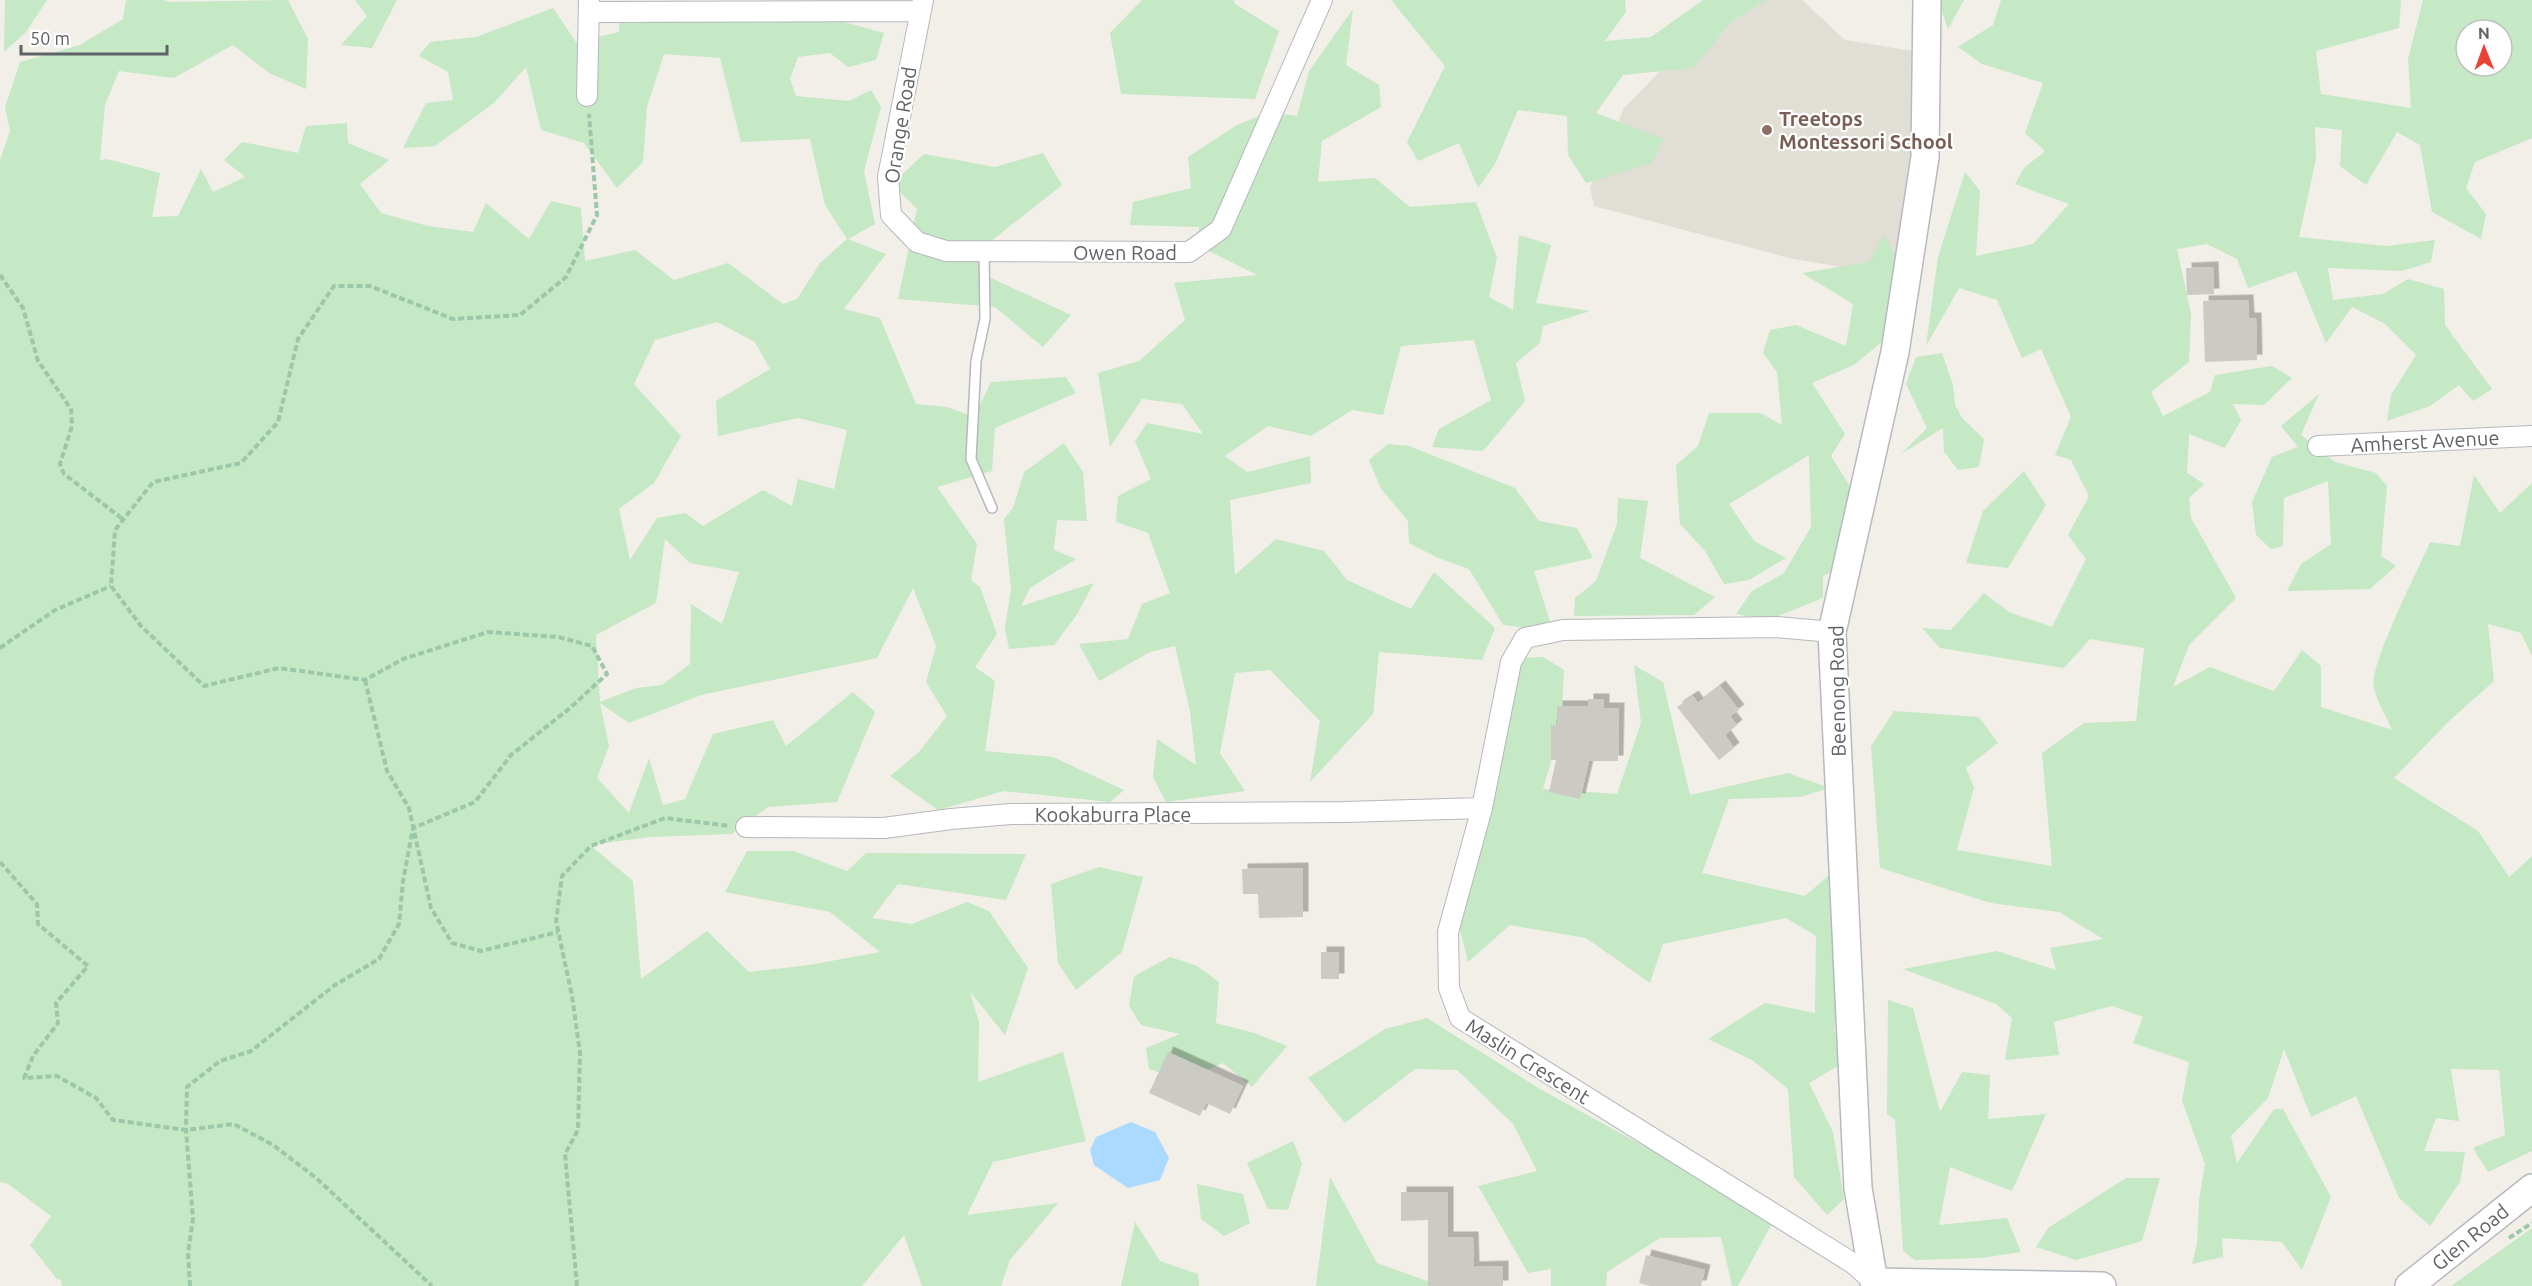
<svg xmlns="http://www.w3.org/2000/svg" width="2532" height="1286" viewBox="0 0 2532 1286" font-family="Ubuntu,sans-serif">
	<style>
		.education { fill: #e1ded6 }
		.green { fill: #c5e8c5; fill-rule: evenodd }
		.water { fill: #aadaff }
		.building { fill: #cccac5; filter: url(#shadow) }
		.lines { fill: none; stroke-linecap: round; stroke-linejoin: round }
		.lane-casing { stroke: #b5b8bc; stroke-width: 12 }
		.street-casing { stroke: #b5b8bc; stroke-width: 22 }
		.secondary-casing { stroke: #b6babf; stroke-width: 30 }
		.path { stroke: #9cc7a9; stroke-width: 4; stroke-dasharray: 6 3; stroke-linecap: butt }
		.lane { stroke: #fff; stroke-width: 9 }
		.street { stroke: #fff; stroke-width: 20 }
		.secondary { stroke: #fff; stroke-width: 27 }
		.education-dot { fill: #8d6e63; stroke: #fff; stroke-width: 2 }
		.labels { text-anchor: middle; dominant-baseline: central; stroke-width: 4.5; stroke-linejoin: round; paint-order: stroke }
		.education-label { font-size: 20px; font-weight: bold; fill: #785e54; stroke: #fff; text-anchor: start }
		.street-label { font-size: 20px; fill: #5f6368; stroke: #fff }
	</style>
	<defs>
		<filter id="shadow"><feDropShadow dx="5.5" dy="-5.5" stdDeviation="0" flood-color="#0004"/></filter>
	</defs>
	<rect width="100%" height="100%" fill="#f1efe8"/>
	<path class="education" d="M1739 0H1802L1845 40 1919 52V152L1895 276 1793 259 1594 206 1590 187 1624 108 1666 65Z"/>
	<path class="green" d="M5 0H47L26 32 4 52Z
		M126 0H164L170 2 288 0 308 39 306 89 269 73 233 45 174 78 119 71 105 105 100 160 107 159 160 173 152 217 178 216 201 169 213 192 245 177 224 160 242 142 298 153 306 126 347 123 348 143 389 160 360 184 381 213 428 226 473 232 486 203 529 239 551 201 581 208 585 261 635 250 674 280 728 263 783 304 797 299 820 263 847 239 825 205 810 139 741 142 720 58 664 54 647 107 643 162 617 188 584 143 541 130 526 67 494 103 435 146 403 148 426 103 453 100 448 72 419 56 430 42 476 37 553 8 576 42 619 32 620 9 724 21 781 18 811 13 884 33 876 60 848 67 830 53 798 57 790 79 796 96 849 101 871 90 881 107 864 171 875 224 848 239 886 254 844 309 880 318 916 404 947 407 974 417 991 382 1066 377 1076 393 995 428 992 471 937 487 977 544 971 580 980 587 997 634 975 667 995 681 985 751 1053 757 1124 790 1110 802 1004 791 938 810 890 776 919 752 947 716 926 682 936 646 913 588 877 658 701 695 629 723 600 703 609 746 597 778 629 813 649 758 663 805 685 799 713 734 773 720 786 746 853 692 875 712 837 802 768 807 732 834 650 837 590 845 633 881 641 979 707 931 749 972 809 965 880 952 830 912 725 892 747 851H794L847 871 866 853 1026 854 1006 900 898 884 872 918 912 924 967 902 989 911 1028 968 1005 1035 970 992 979 1022 978 1082 1063 1052 1086 1141 993 1162 967 1215 1058 1203 1010 1260 1001 1286H922L904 1235 862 1286H62L61 1280 57 1279 30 1245 51 1216 8 1184 0 1182V160L10 131 5 107 20 62 80 45 123 19ZM717 322 755 342 770 369 716 401 718 436 798 418 847 430 834 489 798 479 792 506 763 490 703 526 685 513 657 518 630 560 619 509 654 483 681 436 634 384 655 340ZM665 539 690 563 739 572 722 624 691 604 690 664 662 685 636 688 600 702 596 635 656 603Z
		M355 0H397L372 48 341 45 367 16Z
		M1142 0H1234L1235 4 1279 31 1255 99 1121 94 1110 33Z
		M1391 0H1625L1626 12 1605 41 1651 37 1703 0H1766L1730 23 1693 68 1623 75 1596 113 1664 139 1652 163 1586 183 1568 155 1567 116 1518 110 1495 164 1478 188 1459 143 1418 161 1407 142 1445 66Z
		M1938 0H1964L1948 29Z
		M2001 0H2401L2399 28 2316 51 2321 94 2411 108 2408 59 2423 0H2532V138L2475 162 2466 188 2486 214 2481 239 2432 212 2420 145 2397 132 2366 185 2340 166 2342 130 2315 127 2316 159 2299 237 2386 246 2435 240 2431 262 2402 271 2328 268 2333 300 2383 294 2408 279 2444 289 2445 325 2492 389 2473 401 2459 385 2430 406 2387 421 2391 395 2416 355 2385 324 2352 307 2326 343 2296 271 2248 288 2237 259 2207 244 2177 249 2191 314 2189 362 2151 392 2163 416 2210 392 2215 375 2272 366 2292 378 2264 405 2233 404 2241 420 2225 448 2189 434 2187 473 2204 484 2189 498 2191 518 2236 598 2189 645 2173 687 2210 667 2274 691 2302 650 2321 666V707L2392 730C2387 717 2377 703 2374 688 2368 666 2419 569 2430 542L2460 546 2474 475 2500 513 2532 483V656L2521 633 2488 624 2494 681 2449 721 2394 778 2478 831 2509 877 2532 856V1151L2488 1172 2473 1148 2505 1135 2499 1070 2451 1069 2459 1121 2436 1118 2424 1151 2465 1152 2460 1182 2430 1226 2399 1198 2356 1096 2311 1117 2284 1049 2268 1098 2231 1136 2237 1163 2274 1109H2283L2331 1197 2302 1270 2282 1242 2222 1238 2223 1257 2192 1264 2197 1244 2199 1200 2205 1164 2182 1101 2189 1062 2133 1043 2143 1017 2112 1006 2054 1022 2059 1055 2005 1060 2012 1018 1996 1004 1903 969 1997 951 2056 970 2050 948 2103 939 2059 912 1991 903 1880 868 1871 746 1894 711 1979 717 1998 743 1966 768 1974 788 1957 850 2052 866 2042 753 2084 723 2136 721 2144 648 2090 639 2064 668 1940 648 1922 628 1951 630 1984 593 2009 612 2052 627 2086 559 2068 535 2089 496 2071 460 2055 455 2071 417 2041 349 2022 358 1997 300 1959 288 1926 346 1938 257 1965 172 1980 191 1976 256 2033 244 2069 204 2015 184 2024 168 2045 151 2025 133 2043 83 1982 64 1958 47 1993 25ZM2466 30H2502V66H2466Z
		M1353 9 1346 65 1379 85 1381 107 1322 141 1318 182 1375 178 1410 207 1476 202 1497 258 1489 297 1513 310 1519 235 1551 245 1536 303 1590 311 1543 326 1540 343 1516 363 1525 401 1483 451 1432 447 1439 429 1491 400 1474 340 1401 346 1383 415 1352 410 1311 436 1268 426 1225 456 1247 472 1310 456 1311 483 1230 500 1235 575 1276 539 1324 551 1347 580 1411 609 1434 572 1495 628 1482 660 1379 652 1373 714 1310 782 1320 721 1270 670 1235 673 1220 753 1245 791 1166 802 1153 777 1157 739 1196 765 1190 711 1175 646 1150 652 1099 681 1079 644 1128 639 1142 604 1170 593 1148 533 1116 522 1118 496 1151 479 1135 441 1147 423 1203 434 1182 404 1142 399 1110 447 1098 373 1139 361 1185 320 1174 283 1257 275 1197 245 1199 227 1130 225 1133 202 1191 188 1188 157 1237 125 1269 112 1297 116 1309 71Z
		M1043 153 1062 185 990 242 978 272 1071 315 1043 347 995 307 898 299 917 209 892 184 924 154 995 167Z
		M1884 234 1905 274 1899 328 1854 365 1812 383 1845 434 1831 456 1857 498 1845 566 1823 576V598L1768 620 1736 614 1752 591 1784 573 1811 527 1809 455 1729 504 1754 541 1786 558 1749 580 1724 584 1705 551 1680 524 1676 465 1698 446 1709 413H1760L1782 425 1777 372 1763 353 1770 330 1796 325 1846 346 1853 304 1802 273 1869 262Z
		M1942 353 1953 385 1955 405 1962 418 1984 439 1979 467 1958 470 1944 452 1943 428 1901 454 1927 428 1906 384 1916 357Z
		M2319 394 2301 435 2335 462 2376 473 2387 486 2381 556 2396 566 2370 589 2287 591 2301 564 2331 544 2328 481 2284 498 2283 546 2271 549 2256 535 2252 502 2272 457 2298 447 2281 426Z
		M1064 443 1083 472 1087 521 1057 520 1054 550 1076 559 1030 588 1021 606 1094 583 1076 616 1054 645 1009 649 1005 628 1011 589 1004 519 1013 508 1024 472Z
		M1388 444 1409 446 1515 488 1539 521 1577 528 1593 558 1534 571 1553 631 1503 625 1469 569 1438 558 1409 543 1408 521 1381 489 1369 460Z
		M2024 471 2046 505 2008 568 1966 563 1983 511Z
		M1618 498 1648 501 1640 558 1715 597 1694 615 1574 616 1575 598 1596 581 1617 524Z
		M1543 657 1564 670 1561 728 1543 789 1617 794 1641 723 1634 665 1663 682 1690 795 1788 773 1830 788 1800 797 1729 799 1702 873 1805 896 1835 870 1841 999 1834 1030 1848 1060 1809 1083 1833 1132 1844 1199 1827 1215 1794 1177 1788 1089 1752 1060 1708 1039 1765 1003 1815 1013 1816 936 1786 918 1663 944 1650 983 1586 938 1510 925 1468 962 1451 894 1508 659Z
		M1099 867 1143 877 1122 952 1076 990 1058 963 1051 884Z
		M1170 957 1197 966 1219 982 1216 1023 1254 1033 1287 1046 1252 1087 1223 1063 1184 1080 1149 1069 1146 1048 1180 1034 1141 1025 1129 1006 1134 976Z
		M1888 1000 1913 1008 1940 1112 1962 1072 1990 1075 1988 1119 2046 1114 2012 1191 1950 1167 1939 1225 2007 1218 2021 1252 1981 1258 1915 1260 1903 1251 1895 1120 1887 1114Z
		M1427 1018 1540 1089 1775 1218 1738 1286H1732L1721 1237 1660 1238 1607 1272 1606 1286H1551V1269L1528 1273 1478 1186 1537 1171 1513 1124 1457 1070 1415 1069 1345 1123 1308 1078 1385 1029Z
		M1293 1141 1302 1164 1288 1210 1268 1209 1247 1163Z
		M1330 1177 1377 1263 1441 1286H1316Z
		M2126 1178H2160L2142 1241 2076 1260 2036 1247 2048 1228Z
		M1197 1184 1243 1194 1250 1223 1224 1236 1201 1219Z
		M1135 1222 1160 1261 1198 1274 1199 1286H1121Z
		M2532 1228V1286H2451Z"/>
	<path class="water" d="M1131 1122 1155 1132 1169 1158 1160 1180 1128 1188 1094 1165 1090 1150 1096 1137Z"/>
	<path class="building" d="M2213 267 2214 294 2187 295 2186 268Z
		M2248 300 2249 318H2256L2257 360 2205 362 2203 301Z
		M1720 686 1739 710 1730 716 1737 725 1725 735 1734 748 1719 760 1677 707 1693 696 1698 703Z
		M1588 699H1604V708H1619L1618 761H1589L1580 799 1549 792 1556 760H1551V725H1557V706H1588Z
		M1303 868V917L1259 918 1258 894H1243L1242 869Z
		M1321 952H1339V979H1321Z
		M1168 1052 1243 1086 1230 1114 1206 1103 1200 1116 1149 1093Z
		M1401 1192H1448V1237H1473L1474 1267 1503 1266V1286H1428V1220L1401 1221Z
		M1646 1255 1705 1270 1701 1286H1650L1639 1283Z"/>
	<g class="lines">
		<defs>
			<path id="lane" d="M984 251 985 319 976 361 971 459 992 508"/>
			<path id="street" d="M923 0 888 177 891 215 917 242 946 251 1189 252 1221 229 1322 0
				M589 12 919 11
				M587 96 589 0
				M2318 446 2532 436
				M1832 632 1777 627 1563 630 1525 638 1511 662 1482 808 1448 932 1449 988 1460 1018 1854 1264 1874 1282
				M746 827 884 828 951 819 1011 814 1344 812 1482 808"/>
			<path id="secondary" d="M1927 0 1925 157 1895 352 1832 632 1858 1188 1874 1282 2102 1286
				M2409 1286 2532 1188"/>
		</defs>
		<use href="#lane" class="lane-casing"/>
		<use href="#street" class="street-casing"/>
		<use href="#secondary" class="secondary-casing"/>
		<path class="path" d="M0 275 23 308 38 361 71 409 72 426 60 464 64 474 124 520
			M0 648 55 610 111 586
			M365 680 387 771 409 808 431 908 452 943 481 951 558 932
			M0 862 37 904 38 924 88 966 56 1003 58 1023 33 1056 24 1078 57 1076 96 1098 113 1120 186 1130 234 1124 273 1145 315 1177 432 1286
			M2509 1238 2532 1223
			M190 1286 188 1253 193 1219 186 1130 187 1087 220 1061 251 1051 335 985 379 959 399 924 403 881 413 828 475 802 511 755 570 708 607 674 592 646 558 637 488 632 403 659 365 680 279 668 204 686 141 626 111 586 115 530 153 482 241 463 278 422 298 339 334 286H370L453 319 520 315 566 277 597 215 589 114
			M577 1286 565 1154 578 1130 580 1053 572 996 556 921 562 876 591 846 665 818 730 826"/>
		<use href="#lane" class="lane"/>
		<use href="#street" class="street"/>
		<use href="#secondary" class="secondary"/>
	</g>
	<circle class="education-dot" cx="1767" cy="130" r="6"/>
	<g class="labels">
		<g class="education-label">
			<text x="1779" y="118">Treetops<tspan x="1779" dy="23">Montessori School</tspan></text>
		</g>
		<g class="street-label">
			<text transform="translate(900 125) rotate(-81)">Orange Road</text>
			<text x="1125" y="252">Owen Road</text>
			<text transform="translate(2425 441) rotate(-3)">Amherst Avenue</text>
			<text transform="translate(1837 691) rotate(-91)">Beenong Road</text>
			<text x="1113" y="814">Kookaburra Place</text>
			<text transform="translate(1528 1061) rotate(32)">Maslin Crescent</text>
			<text transform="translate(2470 1237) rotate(-39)">Glen Road</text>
		</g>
	</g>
	<g transform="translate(2484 48) rotate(359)"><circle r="28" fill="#ffffff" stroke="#bfc1c3" stroke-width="1.5"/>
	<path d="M0-4.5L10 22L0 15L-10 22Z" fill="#ea4335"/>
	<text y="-9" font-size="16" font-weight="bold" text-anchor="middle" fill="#5f6368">N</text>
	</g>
	<path d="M21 45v9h146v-9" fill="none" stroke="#5f6368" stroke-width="3"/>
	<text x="30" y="45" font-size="18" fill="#5f6368" stroke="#ffffff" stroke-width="4.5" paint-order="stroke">50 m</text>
</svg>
